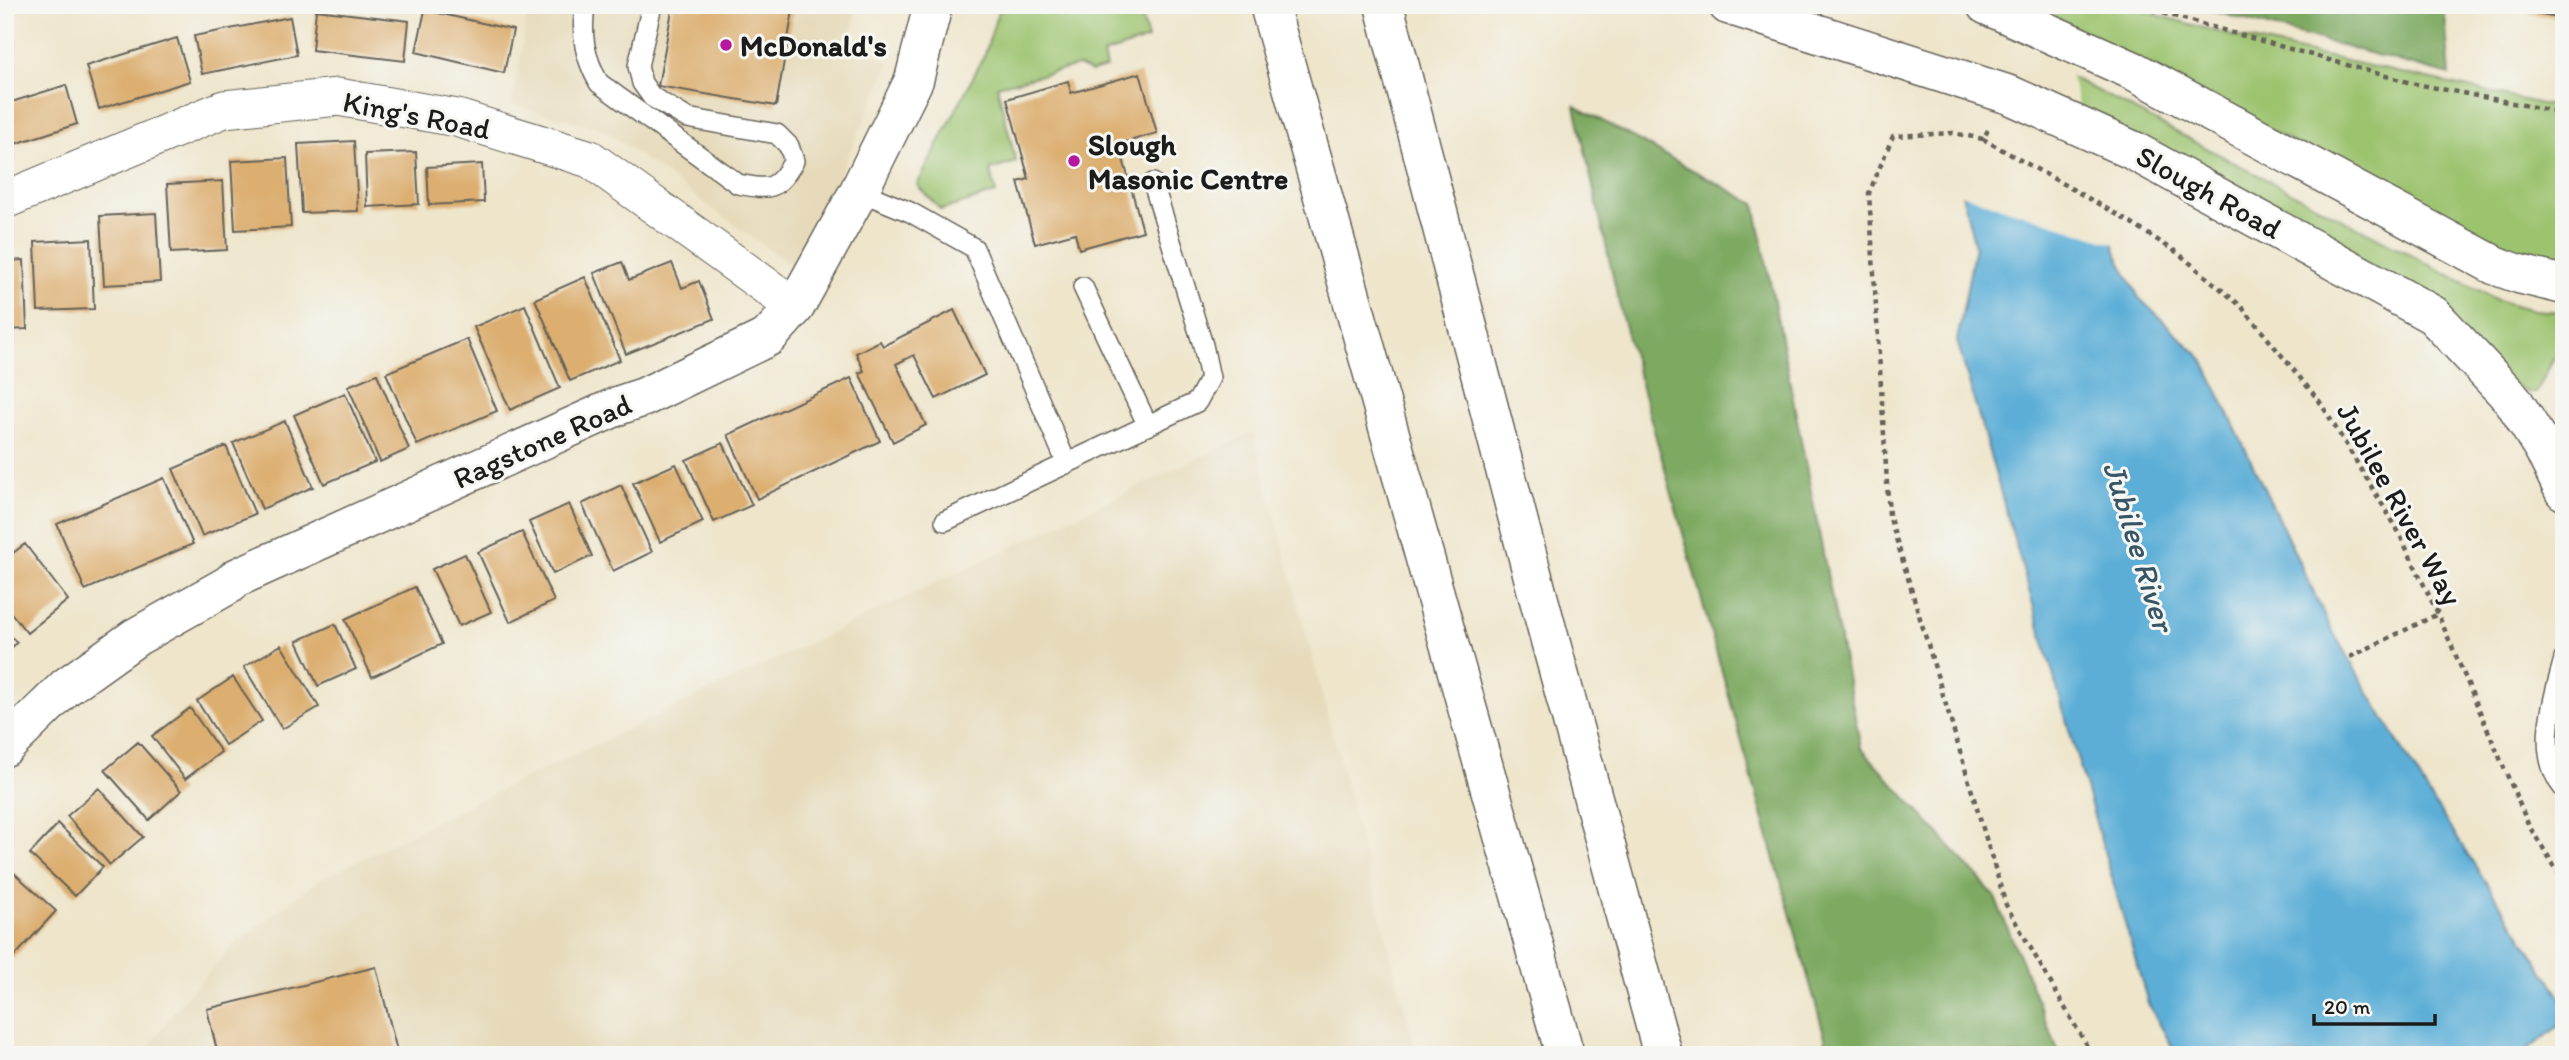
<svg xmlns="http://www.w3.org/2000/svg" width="2569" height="1060" viewBox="0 0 2569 1060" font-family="Itim,sans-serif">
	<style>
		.built { fill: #e6daba }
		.green { fill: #9cc36e; stroke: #5c7045; stroke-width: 2 }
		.forest { fill: #7da961; stroke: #4c623e; stroke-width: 2 }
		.water { fill: #5caed7; stroke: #3c657a; stroke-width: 2 }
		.pier { fill: #eee5cb }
		.building { fill: #dcae70 }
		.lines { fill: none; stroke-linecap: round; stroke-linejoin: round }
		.service-casing { stroke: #666259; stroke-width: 22 }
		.minor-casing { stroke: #666259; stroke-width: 39 }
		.secondary-casing { stroke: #666259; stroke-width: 41 }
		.primary-casing { stroke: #666259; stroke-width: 41 }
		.motorway-casing { stroke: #666259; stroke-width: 41 }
		.path { stroke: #666259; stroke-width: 4.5; stroke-dasharray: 5 5; stroke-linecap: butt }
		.service { stroke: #fff; stroke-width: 19 }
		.minor { stroke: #fff; stroke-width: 37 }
		.secondary { stroke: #fff; stroke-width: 38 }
		.primary { stroke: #fff; stroke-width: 38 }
		.motorway { stroke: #fff; stroke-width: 38 }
		.poi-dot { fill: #b5179e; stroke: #f6f6f2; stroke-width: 2.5 }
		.labels { text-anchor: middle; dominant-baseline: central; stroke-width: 6; stroke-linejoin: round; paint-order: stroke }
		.poi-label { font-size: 30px; font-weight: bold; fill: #1c1c1c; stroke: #f6f6f2; text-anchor: start }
		.street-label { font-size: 30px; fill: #1c1c1c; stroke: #f6f6f2 }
		.water-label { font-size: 32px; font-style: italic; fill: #365667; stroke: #f6f6f2 }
	</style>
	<rect width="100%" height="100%" fill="#f6f6f2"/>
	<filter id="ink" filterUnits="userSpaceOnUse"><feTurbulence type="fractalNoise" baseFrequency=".0143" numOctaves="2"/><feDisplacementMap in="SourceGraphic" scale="14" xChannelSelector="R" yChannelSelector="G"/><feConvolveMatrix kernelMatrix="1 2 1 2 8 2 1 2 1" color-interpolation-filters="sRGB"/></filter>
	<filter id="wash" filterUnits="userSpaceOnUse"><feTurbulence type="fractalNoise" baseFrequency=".00686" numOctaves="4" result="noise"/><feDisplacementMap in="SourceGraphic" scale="28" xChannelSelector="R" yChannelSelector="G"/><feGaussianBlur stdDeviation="1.57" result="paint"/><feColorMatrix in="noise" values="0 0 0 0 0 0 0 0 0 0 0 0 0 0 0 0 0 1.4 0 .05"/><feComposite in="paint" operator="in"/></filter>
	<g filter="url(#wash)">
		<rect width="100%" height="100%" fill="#eee5cb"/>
		<path class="built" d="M529 5H856L851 43 890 63 797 270 603 129 512 105Z
			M1253 432 1417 1055H142L181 1003 236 942 318 881 446 816Z"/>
		<path class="green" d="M1000 5H1139L1148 39 1103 54 1106 68 1091 72 1078 66 997 86 1016 162 990 170 996 193 941 210 917 185 985 54Z
			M2031 5H2121L2233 36 2564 109V267L2517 260Z
			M2044 63 2497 300 2533 310 2564 312V338L2536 393H2529L2033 89Z"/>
		<path class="forest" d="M2190 5H2444L2450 75Z
			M1575 106 1755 204 1861 748 1994 895 2060 1055H1830L1622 317Z"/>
		<path class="water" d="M1950 146 2102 207 2118 257 2139 298 2202 358 2330 627 2431 798 2564 1002V1022L2521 1055H2177L2148 1003 1957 341 1975 246Z"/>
		<path class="pier" d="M1905 5H2052L2105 206 2118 245 1958 193Z"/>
		<g id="blocks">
			<path class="building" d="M673 5H794L776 106 658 86Z
				M2531 5H2564V19L2529 13Z
				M316 10 409 21 405 61 312 50Z
				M425 10 513 30 504 73 416 52Z
				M290 17 297 55 202 74 194 36Z
				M177 38 190 81 99 109 86 66Z
				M1140 73 1157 133 1119 144 1143 231 1079 249 1075 233 1035 244 1018 182 1029 179 1007 99 1068 81 1071 93Z
				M66 85 77 124 15 144 5 111V104Z
				M354 141 358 211 302 213 298 144Z
				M416 152 419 204 367 207 365 154Z
				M287 158 291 227 235 230 231 161Z
				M482 164 484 202 429 205 427 167Z
				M223 181 227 250 171 253 167 184Z
				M156 213 160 282 104 285 100 216Z
				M91 239 94 309 38 311 35 242Z
				M24 260 27 329 5 330V261Z
				M622 262 629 280 672 263 682 288 699 281 714 319 626 354 594 273Z
				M585 277 620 360 570 381 535 299Z
				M525 305 560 388 510 410 474 327Z
				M954 310 985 375 936 399 914 355 896 364 926 425 893 442 859 373 864 371 856 353 880 341 883 346Z
				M467 339 497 411 417 445 386 373Z
				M377 374 409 449 380 462 348 386Z
				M851 378 880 441 757 499 728 435Z
				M345 393 375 462 324 484 294 415Z
				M285 421 313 487 262 509 233 443Z
				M723 443 752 505 714 522 686 460Z
				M226 446 255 514 202 536 173 469Z
				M676 464 703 522 660 542 633 483Z
				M164 478 193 544 85 590 57 524Z
				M621 485 652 552 613 571 582 504Z
				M569 504 592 556 553 574 529 522Z
				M522 532 554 601 510 622 478 552Z
				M25 544 68 600 27 633 5 605V559Z
				M465 554 491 612 459 626 432 569Z
				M415 587 442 644 372 677 345 619Z
				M335 624 356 669 318 686 297 641Z
				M5 632 17 642 5 655Z
				M281 645 319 707 282 729 244 667Z
				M233 677 262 721 225 745 197 701Z
				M190 708 221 752 185 779 152 736Z
				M138 742 181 791 149 820 105 770Z
				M99 788 143 837 110 865 67 816Z
				M58 824 103 867 75 896 30 854Z
				M13 872 56 911 5 967V881Z
				M376 967 398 1055H218L207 1009Z"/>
		</g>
	</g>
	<g filter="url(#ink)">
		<use href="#blocks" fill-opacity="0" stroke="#666259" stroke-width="2"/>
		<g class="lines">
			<defs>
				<path id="service" d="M585 5C581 36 584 56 599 83L738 184C771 190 776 191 794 161L789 146 777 134 687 118 652 97 642 83 638 66 652 5
					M859 191 910 212 974 248 1067 464
					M1083 287 1148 426
					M945 521 1197 402 1210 378 1203 345 1153 183
					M2564 659C2554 697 2534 754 2564 789"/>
				<path id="minor" d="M5 200 224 109 338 97 457 118 590 159 795 307"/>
				<path id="secondary" d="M5 747 66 687 136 637 230 584 236 578 620 405 644 397 768 337 795 307 859 191 914 80 933 5"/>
				<path id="primary" d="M1728 5 2010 95 2132 150 2433 315 2513 400 2544 450 2564 491
					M1986 5 2134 71 2494 265 2519 274 2564 285"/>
				<path id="motorway" d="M1269 5 1565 1055
					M1384 5 1538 596 1663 1055"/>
			</defs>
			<use href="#service" class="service-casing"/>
			<use href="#minor" class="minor-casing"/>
			<use href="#secondary" class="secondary-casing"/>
			<use href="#primary" class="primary-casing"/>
			<use href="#motorway" class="motorway-casing"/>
			<path class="path" d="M2134 5 2411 83 2564 113
				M1988 130 1983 139 2113 212 2178 253 2241 306 2320 402 2396 527 2438 614 2529 826 2564 881
				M1983 139 1953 133 1893 136 1869 193 1889 515 2006 905 2092 1055
				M2350 657 2438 614"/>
			<use href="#service" class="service"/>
			<use href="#minor" class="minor"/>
			<use href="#secondary" class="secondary"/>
			<use href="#primary" class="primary"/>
			<use href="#motorway" class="motorway"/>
		</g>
	</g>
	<g class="poi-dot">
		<circle cx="726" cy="45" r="7"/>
		<circle cx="1074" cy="161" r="7"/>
	</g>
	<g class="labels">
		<g class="poi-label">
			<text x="740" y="45">McDonald's</text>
			<text x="1088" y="144">Slough<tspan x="1088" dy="34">Masonic Centre</tspan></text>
		</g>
		<g class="street-label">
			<text transform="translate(417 115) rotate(11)">King's Road</text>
			<text transform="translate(2209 192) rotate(29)">Slough Road</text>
			<text transform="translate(542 441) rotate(-24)">Ragstone Road</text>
			<text transform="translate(2400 504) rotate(61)">Jubilee River Way</text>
		</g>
		<g class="water-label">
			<text transform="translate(2139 546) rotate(73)">Jubilee River</text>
		</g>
	</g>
	<rect width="2569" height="1060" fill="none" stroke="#f6f6f2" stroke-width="28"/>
	<path d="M2314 1014v10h121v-10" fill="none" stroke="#1c1c1c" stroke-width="3.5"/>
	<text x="2324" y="1014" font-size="21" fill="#1c1c1c" stroke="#f6f6f2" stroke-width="5" paint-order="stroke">20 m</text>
</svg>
